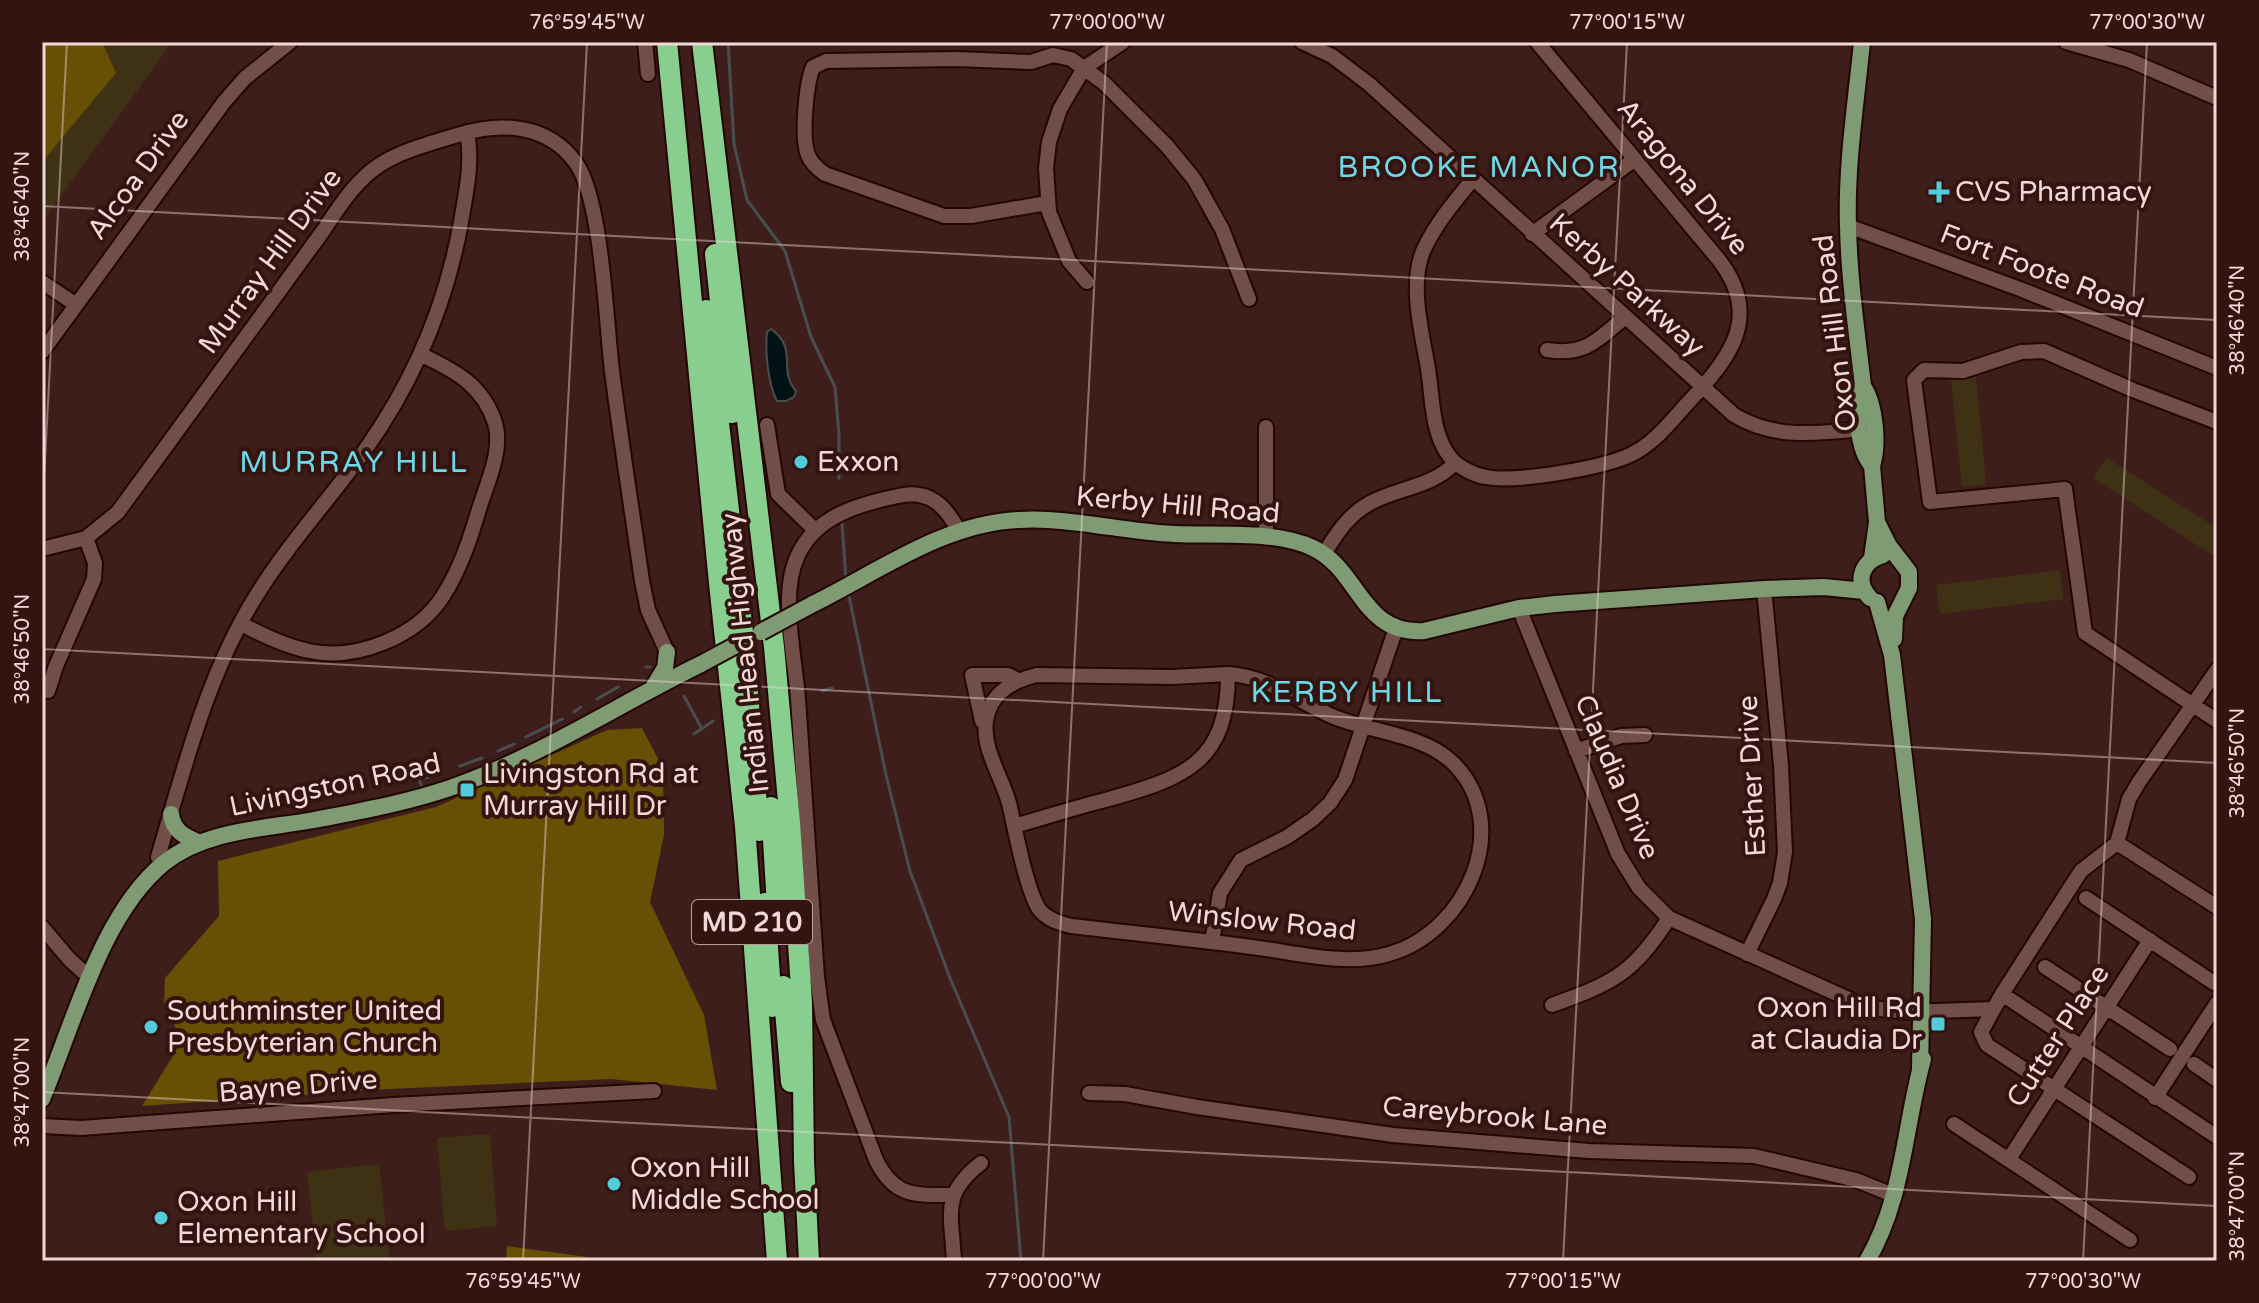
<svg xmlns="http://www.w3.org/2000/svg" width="2259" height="1303" viewBox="0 0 2259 1303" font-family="'Varela Round',sans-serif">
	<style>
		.green { fill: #3f3214 }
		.forest { fill: #684f06 }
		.water { fill: #001215; stroke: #484e4f; stroke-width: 2 }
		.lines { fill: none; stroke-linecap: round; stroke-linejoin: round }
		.stream { stroke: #484e4f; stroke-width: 3 }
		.minor-casing { stroke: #230605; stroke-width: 18 }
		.major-casing { stroke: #230605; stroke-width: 20 }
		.highway-casing { stroke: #230605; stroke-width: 24 }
		.minor { stroke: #724e49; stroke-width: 14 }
		.major { stroke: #7f9b73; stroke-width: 16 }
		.highway { stroke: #88ce8f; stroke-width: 20 }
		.major-bridge-casing { stroke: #230605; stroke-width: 20; stroke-linecap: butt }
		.major-bridge { stroke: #7f9b73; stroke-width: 16 }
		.ticks { fill: none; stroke: #f0d9d6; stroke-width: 2; stroke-opacity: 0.45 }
		.poi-dot { fill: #53cbda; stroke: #331411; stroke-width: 3 }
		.labels { text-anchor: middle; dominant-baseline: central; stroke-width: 8; stroke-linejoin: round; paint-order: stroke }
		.shield { fill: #331411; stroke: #b79e9b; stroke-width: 2 }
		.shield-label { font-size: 26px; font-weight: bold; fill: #f0d9d6 }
		.street-label { font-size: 28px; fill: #f0d9d6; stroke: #331411 }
		.poi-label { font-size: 28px; fill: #f0d9d6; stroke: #331411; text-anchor: start }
		.neighbourhood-label { font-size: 30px; letter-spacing: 2px; fill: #6ed8e6; stroke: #331411 }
		.neatline { fill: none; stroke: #f0d9d6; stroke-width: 3 }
		.ticks-label { font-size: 20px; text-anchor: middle; fill: #f0d9d6 }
	</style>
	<rect width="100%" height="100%" fill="#3e1e1b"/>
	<path class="green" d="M42 42H172L42 222Z
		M1976 377 1986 484 1962 487 1951 379Z
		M2107 458 2217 528V558L2093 478Z
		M2060 570 2063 599 1940 614 1936 585Z
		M490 1134 497 1226 445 1231 437 1138Z
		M379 1164 390 1261H317L307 1172Z"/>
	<path class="forest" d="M42 42H102L116 73 42 162Z
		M642 728 663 768 664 835 650 902 704 1015 717 1090 611 1079 388 1089 142 1106 173 1056 178 1033 164 1003 165 978 219 916 218 861 436 807 607 730Z
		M507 1246 602 1259V1261H506Z"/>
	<path class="water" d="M771 329C799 349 777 369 796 391L794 397 786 401H777C768 384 765 352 767 332Z"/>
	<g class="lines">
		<path class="stream" d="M728 42 734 144 747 200 785 251 811 337 835 387 839 435V478
			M842 523 846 580
			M848 591 886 775 910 871 950 978 1009 1117 1021 1261
			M646 667H650
			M822 691 832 688
			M684 696 702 729
			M597 699 618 687
			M574 712 581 707
			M694 734 713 721
			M526 737 562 719
			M498 751 514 744
			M460 766 482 758
			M422 787 419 779 429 777"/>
		<defs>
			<path id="minor" d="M645 42 648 74
				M1302 42 1332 56 1369 84 1734 415C1777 441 1822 433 1870 428
				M2066 42 2129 60 2217 98
				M1473 179C1455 201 1436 223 1424 249 1409 282 1421 329 1427 363 1433 393 1430 432 1450 457 1458 467 1473 475 1486 477 1516 483 1602 468 1630 455 1652 445 1668 425 1684 407 1726 362 1765 320 1719 260L1537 42
				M1047 203 971 216H944L825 174C818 169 811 163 808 155 801 138 806 84 813 67L826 61 956 59 1031 62 1053 55 1071 59 1104 83 1167 146 1194 179 1222 229 1249 299
				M1848 226 2020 289 2217 368
				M1532 234 1635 159
				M42 282 75 304
				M1087 282 1069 261 1049 212 1046 168 1049 142 1060 109 1084 68 1123 42
				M1547 350C1586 356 1597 340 1625 317
				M42 352 224 102 245 78 290 42
				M2217 422 2133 390 2044 351 2021 352 1963 371 1924 370 1914 380 1930 502 2065 489 2085 633 2217 721
				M767 425 778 494 815 530
				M1266 427V537
				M42 549 86 538 118 512 323 231C368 161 383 157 461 134 502 122 548 124 576 163 602 200 606 322 612 371 621 441 632 511 642 581L648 610 667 652
				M1324 554C1336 534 1349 514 1370 503 1399 487 1431 488 1455 463
				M1519 608 1618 854 1639 888 1669 918 1857 1003 1880 1009 1907 1012 1993 1009
				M241 624C263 635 285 646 309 651 356 661 417 637 443 596 461 568 471 536 480 506 488 481 503 449 495 423 483 385 455 371 422 355
				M1228 674C1268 676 1299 702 1334 717 1371 732 1422 734 1452 762 1516 824 1466 933 1389 954 1347 967 1294 952 1251 947 1191 939 1131 933 1071 926 1059 923 1046 919 1039 909 1026 889 1015 828 1009 803 1002 777 982 749 986 721 990 693 1012 681 1037 675L1172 677Z
				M48 691 56 666 94 579 95 563 86 538
				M985 724 982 721 972 675H1008L1018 680
				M1576 751 1621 736 1645 735
				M1014 826C1046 817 1077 807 1109 799 1184 778 1228 763 1228 674
				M2117 843 2217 907
				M164 863 158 857C184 769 207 675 256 596 288 544 330 499 365 450 414 381 446 305 461 222 466 192 473 162 467 132
				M2086 898 2214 983
				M42 927 69 959 90 978
				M1212 942 1220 893 1241 860 1287 837 1313 819 1330 803 1345 780 1396 628
				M1747 954 1774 899 1780 883 1785 852 1781 765 1764 589
				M2045 967 2170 1049
				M2002 994 2217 1137
				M1552 1005C1613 983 1633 974 1669 918
				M2194 1064 2217 1080
				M1089 1093 1125 1094 1197 1107 1393 1135 1589 1151 1754 1156 1856 1180 1893 1195
				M2155 1098 2217 1003
				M1954 1124 2130 1240
				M42 1126 81 1128 393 1105 654 1091
				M2009 1159 2150 940
				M2189 1177 1987 1045 1981 1032 2002 994 2081 871 2117 843 2129 799 2139 782 2217 670
				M953 1195C915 1195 895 1198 876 1160L823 1020 817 977C811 884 805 791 798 699 795 655 779 595 798 555 816 516 859 504 898 496 929 489 945 505 959 531
				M954 1261C952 1215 940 1195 981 1163"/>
			<path id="major" d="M1862 42C1856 103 1846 165 1848 226 1849 279 1857 333 1863 386 1875 404 1879 444 1872 466L1877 522 1872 558
				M1863 386 1856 395C1858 416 1857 449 1872 466
				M1877 522 1889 546 1909 572V588L1895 616 1894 639
				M1870 598C1854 581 1862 561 1883 555
				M1877 602 1892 655 1923 919 1920 1069
				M813 604C878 572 944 523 1019 520 1071 517 1123 532 1175 534 1217 536 1276 530 1313 548 1360 570 1361 635 1424 631L1519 608 1555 604 1764 589 1824 587 1864 591
				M654 686 665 668 667 652
				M171 814C173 832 186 837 200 843
				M42 1099C73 1026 101 914 164 863 205 830 264 829 314 820 360 811 406 803 450 788 539 757 617 705 701 664
				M1867 1261C1904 1198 1904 1127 1923 1059"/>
			<path id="highway" d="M667 42 719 583 745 826 777 1261
				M702 42 774 647 790 823 802 1003 804 1161 809 1261
				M715 254 732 413
				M706 310 744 641 759 831
				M771 807 778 922
				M765 903 772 1007
				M783 986 791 1082"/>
		</defs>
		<use href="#minor" class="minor-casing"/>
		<use href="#major" class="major-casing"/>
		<use href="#highway" class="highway-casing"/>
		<use href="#minor" class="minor"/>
		<use href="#major" class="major"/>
		<use href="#highway" class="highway"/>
		<defs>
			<path id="major-bridge" d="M761 632 813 604
				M701 664 740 643"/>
		</defs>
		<use href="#major-bridge" class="major-bridge-casing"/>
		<use href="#major-bridge" class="major-bridge"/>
	</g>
	<path class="ticks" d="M42 206 2217 320M42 517 67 42M42 649 2217 763M42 1092 2217 1206M523 1261 587 42M1043 1261 1107 42M1563 1261 1627 42M2083 1261 2147 42"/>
	<g class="poi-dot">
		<path d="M1935 180h8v8h8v8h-8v8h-8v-8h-8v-8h8z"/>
		<circle cx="801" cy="462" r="8"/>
		<rect x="459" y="782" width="16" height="16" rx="4"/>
		<rect x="1930" y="1016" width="16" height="16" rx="4"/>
		<circle cx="151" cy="1027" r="8"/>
		<circle cx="614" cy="1184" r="8"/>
		<circle cx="161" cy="1218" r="8"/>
	</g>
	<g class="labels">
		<rect class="shield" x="692" y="900" width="120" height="44" rx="6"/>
		<g class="shield-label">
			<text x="752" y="922">MD 210</text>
		</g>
		<g class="street-label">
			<text transform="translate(138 175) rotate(-54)">Alcoa Drive</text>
			<text transform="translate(1683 177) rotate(51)">Aragona Drive</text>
			<text transform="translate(270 261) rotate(-54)">Murray Hill Drive</text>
			<text transform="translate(2042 271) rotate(21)">Fort Foote Road</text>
			<text transform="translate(1627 285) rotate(42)">Kerby Parkway</text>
			<text transform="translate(1835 333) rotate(-97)">Oxon Hill Road</text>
			<text transform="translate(1178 505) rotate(5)">Kerby Hill Road</text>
			<text transform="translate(745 653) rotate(-96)">Indian Head Highway</text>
			<text transform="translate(1752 776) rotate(-93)">Esther Drive</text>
			<text transform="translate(1617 777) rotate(67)">Claudia Drive</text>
			<text transform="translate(335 785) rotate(-12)">Livingston Road</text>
			<text transform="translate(1262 921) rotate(6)">Winslow Road</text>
			<text transform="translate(2058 1036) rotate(-57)">Cutter Place</text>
			<text transform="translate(298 1086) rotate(-5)">Bayne Drive</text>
			<text transform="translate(1495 1116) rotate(5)">Careybrook Lane</text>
		</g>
		<g class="poi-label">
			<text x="1955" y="192">CVS Pharmacy</text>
			<text x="817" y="462">Exxon</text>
			<text x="483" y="774">Livingston Rd at<tspan x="483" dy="32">Murray Hill Dr</tspan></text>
			<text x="1922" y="1008" text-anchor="end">Oxon Hill Rd<tspan x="1922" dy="32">at Claudia Dr</tspan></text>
			<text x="167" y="1011">Southminster United<tspan x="167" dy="32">Presbyterian Church</tspan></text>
			<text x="630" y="1168">Oxon Hill<tspan x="630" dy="32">Middle School</tspan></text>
			<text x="177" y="1202">Oxon Hill<tspan x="177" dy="32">Elementary School</tspan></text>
		</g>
		<g class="neighbourhood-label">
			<text x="1479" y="167">BROOKE MANOR</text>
			<text x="354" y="462">MURRAY HILL</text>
			<text x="1347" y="692">KERBY HILL</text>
		</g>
	</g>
	<rect width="2259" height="1303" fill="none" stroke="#331411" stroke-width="88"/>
	<rect x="44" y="44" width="2171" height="1215" class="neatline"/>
	<g class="ticks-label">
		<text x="587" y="29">76°59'45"W</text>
		<text x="1107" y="29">77°00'00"W</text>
		<text x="1627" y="29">77°00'15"W</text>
		<text x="2147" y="29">77°00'30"W</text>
		<text transform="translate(22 206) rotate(-90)" y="7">38°46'40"N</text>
		<text transform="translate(2237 320) rotate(-90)" y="7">38°46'40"N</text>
		<text transform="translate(22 649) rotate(-90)" y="7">38°46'50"N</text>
		<text transform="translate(2237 763) rotate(-90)" y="7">38°46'50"N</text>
		<text transform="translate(22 1092) rotate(-90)" y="7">38°47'00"N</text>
		<text transform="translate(2237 1206) rotate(-90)" y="7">38°47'00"N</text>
		<text x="523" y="1288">76°59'45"W</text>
		<text x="1043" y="1288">77°00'00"W</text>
		<text x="1563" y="1288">77°00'15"W</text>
		<text x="2083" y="1288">77°00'30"W</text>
	</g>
</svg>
